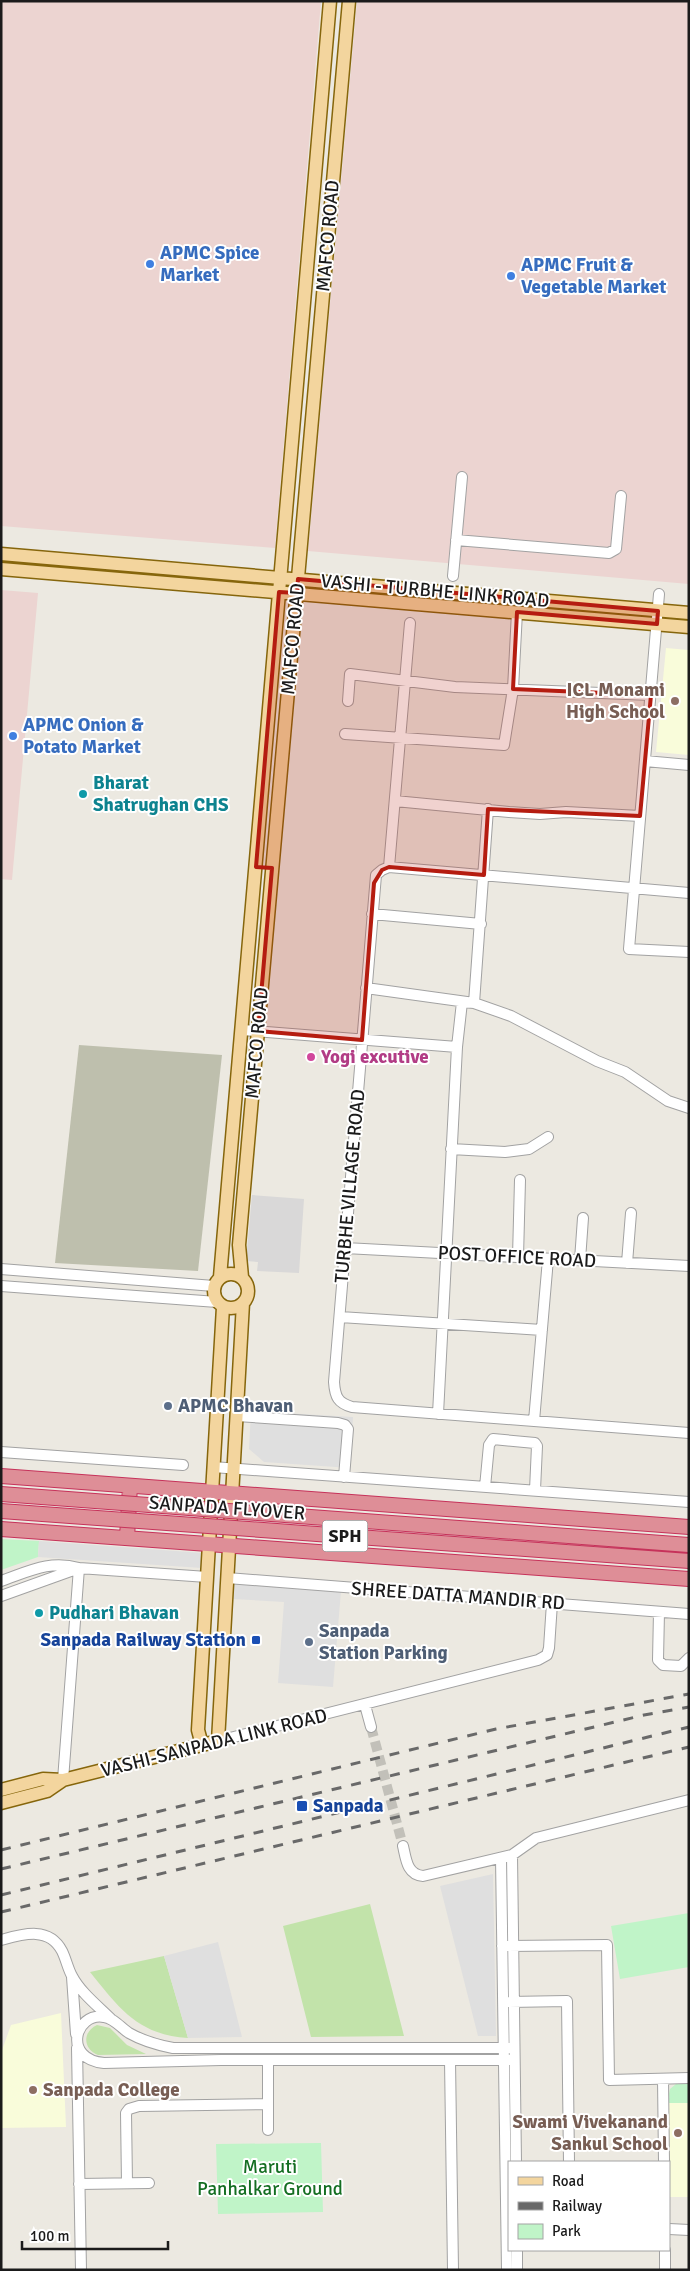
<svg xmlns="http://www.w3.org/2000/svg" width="690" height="2271" viewBox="0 0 690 2271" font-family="Signika,sans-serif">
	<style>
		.residential { fill: #d9d8d8 }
		.commercial { fill: #ecd4d1 }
		.education { fill: #f9fcda }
		.construction { fill: #bebfad }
		.grass { fill: #c2e3aa }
		.park { fill: #c0f4c8 }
		.parking { fill: #dfdfdf }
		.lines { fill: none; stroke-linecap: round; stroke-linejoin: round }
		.minor-tunnel { stroke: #c2c0b9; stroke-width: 10; stroke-dasharray: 10 5; stroke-linecap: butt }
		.minor-casing { stroke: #a2a2a2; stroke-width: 12 }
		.major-casing { stroke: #86660c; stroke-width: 15 }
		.highway-casing { stroke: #c6325a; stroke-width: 16 }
		.minor { stroke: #fff; stroke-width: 10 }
		.major { stroke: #f3d59e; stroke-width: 12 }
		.highway { stroke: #de8e97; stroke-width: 14 }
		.rail { stroke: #696969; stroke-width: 3; stroke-dasharray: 10 10; stroke-linecap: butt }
		.highway-bridge-casing { stroke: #c6325a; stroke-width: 16; stroke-linecap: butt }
		.highway-bridge { stroke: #de8e97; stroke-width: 14 }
		.marked { fill: #b51c10; fill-opacity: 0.2; stroke: #b51c10; stroke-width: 4; stroke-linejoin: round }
		.shop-dot { fill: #3f7fe0; stroke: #fff; stroke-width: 2 }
		.education-dot { fill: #8d6e63; stroke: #fff; stroke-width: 2 }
		.culture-dot { fill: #0f9aa8; stroke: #fff; stroke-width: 2 }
		.hotel-dot { fill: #d1479c; stroke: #fff; stroke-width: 2 }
		.service-dot { fill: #5c6f8a; stroke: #fff; stroke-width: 2 }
		.transit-dot { fill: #1a4fb4; stroke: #fff; stroke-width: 2 }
		.labels { text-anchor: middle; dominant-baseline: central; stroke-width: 4; stroke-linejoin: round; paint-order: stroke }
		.shield { fill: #fff; stroke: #5f5f5f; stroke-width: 1 }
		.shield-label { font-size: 18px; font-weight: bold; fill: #1b1b1b }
		.street-label { font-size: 19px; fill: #1b1b1b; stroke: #fff }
		.shop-label { font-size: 19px; font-weight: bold; fill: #366cbe; stroke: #fff; text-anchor: start }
		.education-label { font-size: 19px; font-weight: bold; fill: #785e54; stroke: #fff; text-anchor: end }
		.culture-label { font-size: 19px; font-weight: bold; fill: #0d838f; stroke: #fff; text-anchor: start }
		.hotel-label { font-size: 19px; font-weight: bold; fill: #b23c85; stroke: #fff; text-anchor: start }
		.service-label { font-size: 19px; font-weight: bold; fill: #4e5e75; stroke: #fff; text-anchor: start }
		.transit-label { font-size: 19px; font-weight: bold; fill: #164399; stroke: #fff; text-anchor: end }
		.park-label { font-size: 19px; fill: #146e22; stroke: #fff }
	</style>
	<rect width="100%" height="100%" fill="#ece9e1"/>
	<path class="residential" d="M252 1195 304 1199 299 1273 257 1271 258 1262 246 1261Z"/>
	<path class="commercial" d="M1 1H321L275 548 1 526Z
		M357 1H689V584L308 551Z
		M1 590 38 593 12 880 1 879Z"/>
	<path class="education" d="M666 648 689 650V755L656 752Z
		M61 2013 66 2127 1 2128V2053L11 2025Z
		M667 2103H689V2197H669Z"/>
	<path class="construction" d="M79 1045 222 1055 198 1271 55 1263Z"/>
	<path class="grass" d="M370 1904 404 2036 311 2037 283 1926Z
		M164 1956 188 2038C138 2035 119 2008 90 1972Z
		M97 2025 110 2028 127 2045 146 2054 98 2055C83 2049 82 2032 97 2025Z"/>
	<path class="park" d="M1 1539 39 1541 38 1557 1 1570Z
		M689 1913V1967L620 1979 611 1926Z
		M676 2084H689V2103H667L670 2089Z
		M321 2143 323 2212 218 2214 216 2144Z"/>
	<path class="parking" d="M251 1411 353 1417 350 1468 264 1462 249 1449Z
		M39 1541 203 1553 202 1568 38 1557Z
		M234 1584 341 1591 333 1687 278 1683 284 1602 233 1599Z
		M493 1874 496 2036H478L440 1886Z
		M218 1942 242 2037 188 2038 164 1956Z"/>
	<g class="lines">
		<path class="minor-tunnel" d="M371 1727 403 1846"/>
		<defs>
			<path id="minor" d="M456 540 609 553 616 549 621 496
				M453 576 462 477
				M659 594 629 949 689 952
				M348 701 350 674 455 687 651 695
				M345 734 504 745 513 689 517 612
				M645 761 689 765
				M395 801 509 812 540 814 566 812 640 816
				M389 867 410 623
				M689 893 389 867 382 870 376 875 334 1382C335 1397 338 1403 352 1407L689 1433
				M372 914 481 924
				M366 988 474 1003 511 1016 597 1061 625 1072 668 1101 689 1108
				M242 1030 457 1047
				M451 1149 505 1152 529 1149 548 1137
				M345 1248 689 1266
				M518 1257 520 1180
				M580 1260 583 1218
				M627 1263 631 1213
				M1 1269 214 1286
				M1 1286 217 1302
				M340 1317 542 1330
				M438 1414 457 1047 462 1002 474 1003 488 809
				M237 1416 338 1423 345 1425 348 1429 344 1477
				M534 1421 548 1259
				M1 1452 183 1465
				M213 1467 689 1502
				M485 1487 489 1445 493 1439 535 1443 537 1446 535 1490
				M227 1578 689 1614
				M1 1581C30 1571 49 1560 79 1568L207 1577
				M1 1596 79 1568
				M659 1612 658 1660 663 1665 681 1666 689 1658
				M365 1705 371 1727
				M218 1741 538 1660 547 1655 549 1648 552 1603
				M63 1780 79 1568
				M403 1846C406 1859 407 1875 423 1876L512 1855 536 1838 689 1800
				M512 1855 516 2162
				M501 1858 507 2270
				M1 1940C23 1934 49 1926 62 1951 66 1959 68 1969 72 1976 81 1993 98 2006 111 2019
				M502 1946 607 1945 609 2080 689 2078
				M72 1977 76 2034
				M509 2002 567 2001 569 2162
				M77 2048 81 2270
				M514 2048H173C157 2045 143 2041 129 2033 121 2028 114 2018 104 2017 75 2012 62 2059 104 2063L221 2060H514
				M268 2060V2130
				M450 2060 453 2270
				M663 2079 664 2162
				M127 2183 126 2113 129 2109 139 2106 268 2104
				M79 2184 149 2183
				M669 2229 689 2230
				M517 2250V2270
				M665 2250V2270"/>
			<path id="major" d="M1 554 689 613
				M1 569 689 627
				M214 1291a17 17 0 1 1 34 0a17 17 0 1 1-34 0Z
				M220 1277 330 1
				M242 1277 239 1245 349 1
				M202 1745 198 1730 223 1307
				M1 1790 43 1779 63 1780 218 1741 243 1303
				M1 1803 47 1791 63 1780"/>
			<path id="highway" d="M1 1476 689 1527
				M1 1529 689 1579
				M127 1538 130 1486"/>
		</defs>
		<use href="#minor" class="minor-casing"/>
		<use href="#major" class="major-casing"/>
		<use href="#highway" class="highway-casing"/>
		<use href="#minor" class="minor"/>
		<use href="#major" class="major"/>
		<use href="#highway" class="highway"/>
		<path class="rail" d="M1 1850 496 1729 689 1694
			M1 1869 644 1715 689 1707
			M1 1895 689 1727
			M1 1912 689 1747"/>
		<defs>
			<path id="highway-bridge" d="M1 1494 689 1545
				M1 1511 689 1561"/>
		</defs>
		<use href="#highway-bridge" class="highway-bridge-casing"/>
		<use href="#highway-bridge" class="highway-bridge"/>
	</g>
	<path class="marked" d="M298 579 658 611 657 624 517 612 513 689 651 695 640 816 488 809 484 875 389 867 382 870 374 883 362 1040 258 1031 272 868 256 867 279 592 297 593Z"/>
	<g class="shop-dot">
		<circle cx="150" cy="264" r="5"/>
		<circle cx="511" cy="276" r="5"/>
		<circle cx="13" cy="736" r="5"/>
	</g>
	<g class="education-dot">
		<circle cx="675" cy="701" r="5"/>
		<circle cx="33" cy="2090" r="5"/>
		<circle cx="678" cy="2133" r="5"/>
	</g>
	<g class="culture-dot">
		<circle cx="83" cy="794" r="5"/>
		<circle cx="39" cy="1613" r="5"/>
	</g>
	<circle class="hotel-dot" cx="311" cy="1057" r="5"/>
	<g class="service-dot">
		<circle cx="168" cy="1406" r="5"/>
		<circle cx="309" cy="1642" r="5"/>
	</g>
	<g class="transit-dot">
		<rect x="251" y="1635" width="10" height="10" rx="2.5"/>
		<rect x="296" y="1800" width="12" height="12" rx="2.5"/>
	</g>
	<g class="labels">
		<rect class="shield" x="322.5" y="1520.5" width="45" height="31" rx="4"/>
		<g class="shield-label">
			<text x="345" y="1536">SPH</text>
		</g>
		<g class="street-label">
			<text transform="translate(328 236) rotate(-85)">MAFCO ROAD</text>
			<text transform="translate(435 591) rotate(5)">VASHI - TURBHE LINK ROAD</text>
			<text transform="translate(293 639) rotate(-85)">MAFCO ROAD</text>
			<text transform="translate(257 1043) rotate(-85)">MAFCO ROAD</text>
			<text transform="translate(350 1186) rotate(-85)">TURBHE VILLAGE ROAD</text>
			<text transform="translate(517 1257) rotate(3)">POST OFFICE ROAD</text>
			<text transform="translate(227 1508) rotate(4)">SANPADA FLYOVER</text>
			<text transform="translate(458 1596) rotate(4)">SHREE DATTA MANDIR RD</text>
			<text transform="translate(214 1743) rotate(-14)">VASHI-SANPADA LINK ROAD</text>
		</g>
		<g class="shop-label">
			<text x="160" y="253">APMC Spice<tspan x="160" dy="22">Market</tspan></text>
			<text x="521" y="265">APMC Fruit &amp;<tspan x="521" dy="22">Vegetable Market</tspan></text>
			<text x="23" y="725">APMC Onion &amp;<tspan x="23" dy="22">Potato Market</tspan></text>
		</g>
		<g class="education-label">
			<text x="665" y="690">ICL Monami<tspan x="665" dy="22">High School</tspan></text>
			<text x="43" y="2090" text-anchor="start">Sanpada College</text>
			<text x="668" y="2122">Swami Vivekanand<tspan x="668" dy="22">Sankul School</tspan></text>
		</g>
		<g class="culture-label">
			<text x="93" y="783">Bharat<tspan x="93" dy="22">Shatrughan CHS</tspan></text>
			<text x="49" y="1613">Pudhari Bhavan</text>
		</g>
		<g class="hotel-label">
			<text x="321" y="1057">Yogi excutive</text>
		</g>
		<g class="service-label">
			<text x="178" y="1406">APMC Bhavan</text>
			<text x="319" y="1631">Sanpada<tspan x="319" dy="22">Station Parking</tspan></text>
		</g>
		<g class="transit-label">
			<text x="246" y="1640">Sanpada Railway Station</text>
			<text x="313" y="1806" text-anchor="start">Sanpada</text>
		</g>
		<g class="park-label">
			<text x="270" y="2167">Maruti<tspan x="270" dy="22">Panhalkar Ground</tspan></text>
		</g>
	</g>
	<rect width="690" height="2271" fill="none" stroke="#1b1b1b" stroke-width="5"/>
	<rect x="508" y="2161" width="162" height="90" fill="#ffffff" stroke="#a4a4a4"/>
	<rect x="518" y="2177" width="25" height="8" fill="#f3d59e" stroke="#a4a4a4"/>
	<text x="552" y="2186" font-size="15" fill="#1b1b1b">Road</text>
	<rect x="518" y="2202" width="25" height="8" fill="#696969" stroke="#a4a4a4"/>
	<text x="552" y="2211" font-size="15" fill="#1b1b1b">Railway</text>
	<rect x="518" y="2224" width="25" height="15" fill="#c0f4c8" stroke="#a4a4a4"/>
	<text x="552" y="2236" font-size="15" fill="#1b1b1b">Park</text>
	<path d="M22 2241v8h146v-8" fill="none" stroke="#1b1b1b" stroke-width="2.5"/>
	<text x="30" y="2241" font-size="15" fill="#1b1b1b" stroke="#ffffff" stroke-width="4" paint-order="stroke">100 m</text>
</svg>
